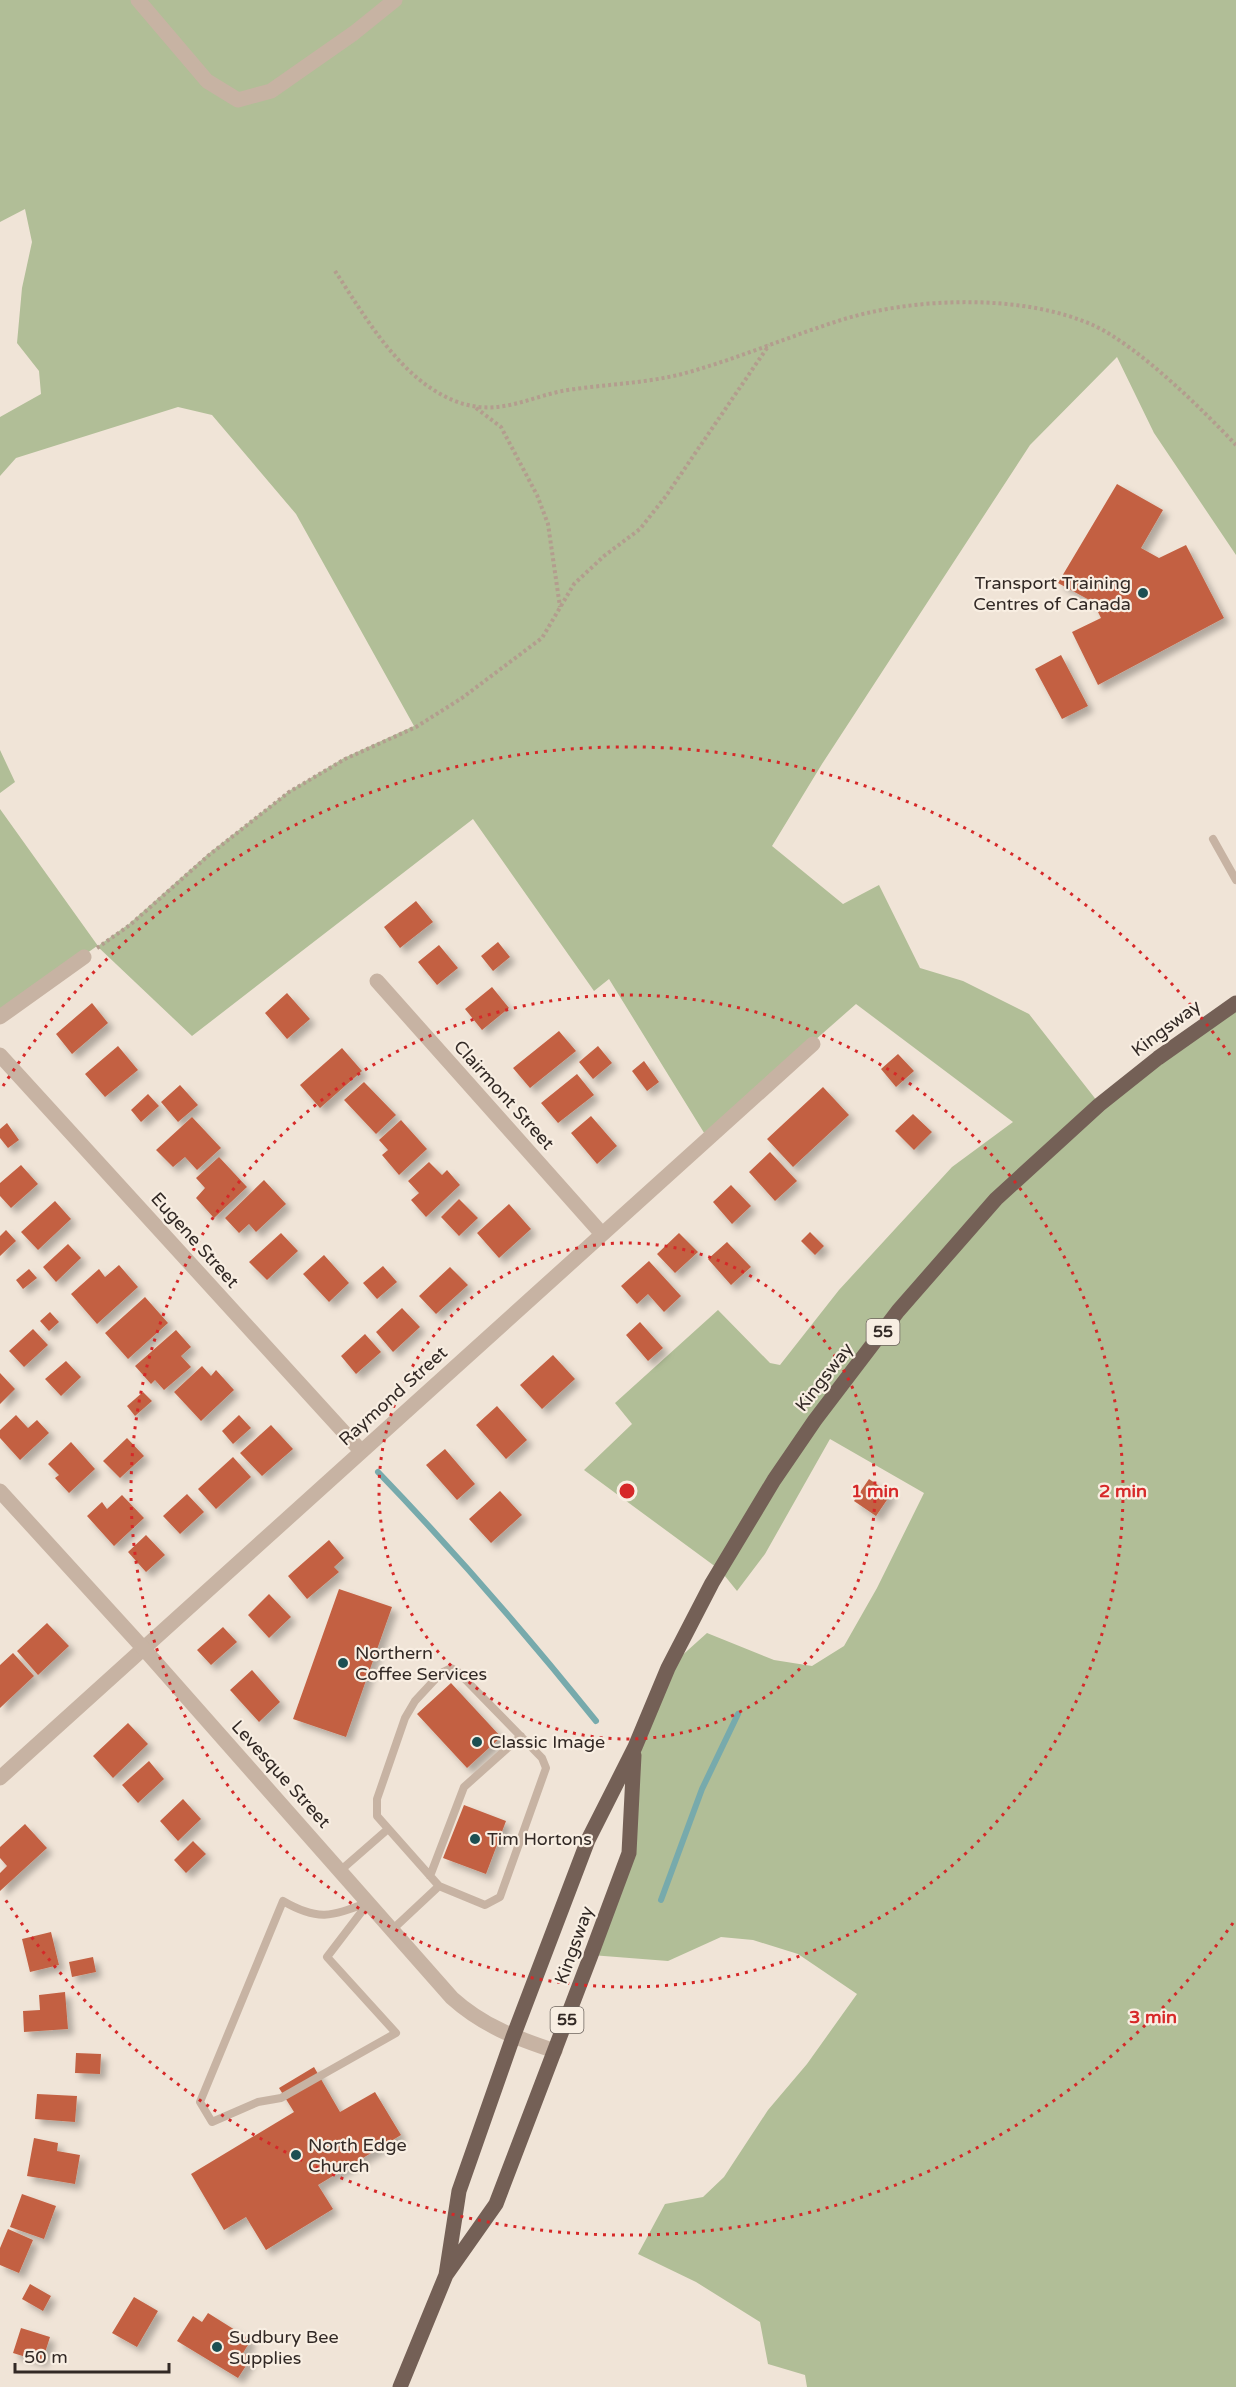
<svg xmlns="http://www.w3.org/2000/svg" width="1236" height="2387" viewBox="0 0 1236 2387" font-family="'Varela Round',sans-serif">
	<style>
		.green { fill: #b1be97 }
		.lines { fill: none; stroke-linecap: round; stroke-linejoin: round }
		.stream { stroke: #77aaac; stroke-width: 6 }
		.building { fill: #c36042; filter: url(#shadow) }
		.path { stroke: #b39d8e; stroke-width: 4; stroke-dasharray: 3 3; stroke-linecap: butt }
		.service { stroke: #c7b3a3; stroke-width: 8 }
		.minor { stroke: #c7b3a3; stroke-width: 15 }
		.tertiary { stroke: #c7b3a3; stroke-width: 15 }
		.primary { stroke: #746056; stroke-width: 15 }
		.ring { fill: none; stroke: #d62828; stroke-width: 3; stroke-dasharray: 3 6 }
		.poi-dot { fill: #1c4f52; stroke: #f8eee2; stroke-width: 2 }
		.labels { text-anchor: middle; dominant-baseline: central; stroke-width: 4.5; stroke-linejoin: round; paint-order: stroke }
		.shield { fill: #f8eee2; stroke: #6d645e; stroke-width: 1.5 }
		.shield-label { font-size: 16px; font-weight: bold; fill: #322925 }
		.poi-label { font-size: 18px; fill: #322925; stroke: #f8eee2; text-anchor: start }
		.street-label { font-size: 18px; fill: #322925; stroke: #f8eee2 }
		.centre { fill: #d62828; stroke: #f8eee2; stroke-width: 3 }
		.ring-label { font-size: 18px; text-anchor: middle; font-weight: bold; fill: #d62828; stroke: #f8eee2; stroke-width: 4.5; stroke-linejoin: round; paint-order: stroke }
	</style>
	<defs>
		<filter id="shadow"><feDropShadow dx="5.5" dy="5.5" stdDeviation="3" flood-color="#0004"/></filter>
	</defs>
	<rect width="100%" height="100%" fill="#f0e4d7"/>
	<path class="green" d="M0 0H1236V555L1154 433 1117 357 1030 445 822 764 772 846 843 904 879 885 920 968 963 981 1029 1014 1101 1106 1236 1005V2387H807L805 2375 768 2364 760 2322 696 2282 638 2254 665 2204 703 2197 724 2177 768 2110 807 2064 857 1994 798 1954 753 1940 721 1937 668 1961 591 1955 629 1854 635 1747 668 1668 707 1633 774 1660 812 1666 844 1646 877 1588 924 1493 830 1439 765 1554 737 1591 720 1570 584 1470 632 1424 615 1403 718 1310 770 1363 780 1365 839 1290 952 1167 1013 1122 856 1004 706 1136 609 979 594 991 473 819 192 1036 97 946 0 1015V809L98 946 129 924 208 854 289 791 344 758 414 726 296 514 212 415 178 407 16 458 0 476V417L41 394 39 371 17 343 22 288 32 242 25 209 0 222Z
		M0 750 15 782 0 793Z"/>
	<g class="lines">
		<path class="stream" d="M378 1472C455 1552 527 1635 596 1721
			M661 1900 702 1789 738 1714"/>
	</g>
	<path class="building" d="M1117 484 1163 510 1141 548 1159 558 1186 545 1224 618 1098 685 1072 632 1101 618 1093 602 1058 583Z
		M1061 655 1088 706 1062 719 1035 669Z
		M416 901 433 922 400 948 384 927Z
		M498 942 510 957 493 971 481 956Z
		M439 945 458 968 437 985 418 962Z
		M492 987 509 1008 482 1030 465 1009Z
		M287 993 310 1019 287 1039 265 1013Z
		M92 1003 108 1023 72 1054 56 1034Z
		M559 1031 576 1051 530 1088 513 1068Z
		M118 1046 138 1070 105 1097 85 1074Z
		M598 1046 612 1063 593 1079 579 1062Z
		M342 1048 362 1071 320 1108 300 1085Z
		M898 1054 914 1071 896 1087 881 1069Z
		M644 1061 659 1082 647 1091 632 1071Z
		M577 1074 594 1095 558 1123 541 1103Z
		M364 1082 396 1115 376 1134 344 1100Z
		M180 1085 198 1105 178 1122 161 1102Z
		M823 1087 849 1115 793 1167 767 1139Z
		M148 1094 159 1106 141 1122 131 1110Z
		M913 1114 932 1132 914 1150 895 1131Z
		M591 1116 617 1146 597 1164 571 1133Z
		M192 1117 221 1148 197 1170 185 1157 173 1167 156 1150Z
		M401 1120 427 1149 399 1175 382 1155 388 1150 379 1140Z
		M7 1123 19 1140 8 1148 0 1138V1129Z
		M770 1152 797 1181 775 1201 749 1172Z
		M219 1157 247 1187 214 1218 196 1198 205 1188 196 1178Z
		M429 1162 442 1175 447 1170 460 1185 426 1217 411 1200 419 1193 408 1181Z
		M21 1165 38 1184 11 1208 0 1196V1183Z
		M264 1180 286 1204 256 1232 249 1224 239 1233 225 1218Z
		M731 1185 751 1206 732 1224 713 1202Z
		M459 1199 478 1218 459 1236 441 1217Z
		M55 1201 71 1219 38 1250 21 1232Z
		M509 1204 531 1229 499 1258 477 1233Z
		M6 1230 16 1241 0 1256V1236Z
		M810 1232 824 1246 815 1255 801 1241Z
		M281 1233 298 1251 267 1280 249 1262Z
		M679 1233 698 1252 675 1273 657 1254Z
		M727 1242 751 1267 731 1285 708 1259Z
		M68 1244 81 1258 56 1282 43 1267Z
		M324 1255 349 1283 329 1302 303 1274Z
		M649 1261 681 1296 664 1312 648 1294 637 1304 621 1286Z
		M119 1265 138 1287 97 1324 71 1294 99 1269 105 1277Z
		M383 1266 397 1282 377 1299 363 1283Z
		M450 1267 468 1285 436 1314 419 1296Z
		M29 1269 37 1278 23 1289 16 1280Z
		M145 1297 168 1323 128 1359 105 1333Z
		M402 1308 420 1327 393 1352 376 1332Z
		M50 1312 59 1322 49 1331 40 1321Z
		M640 1322 663 1348 648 1361 626 1335Z
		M33 1329 48 1345 24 1367 9 1351Z
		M176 1330 191 1347 181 1356 191 1367 164 1390 155 1380 151 1384 135 1366Z
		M365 1334 381 1352 356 1374 341 1356Z
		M553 1355 575 1379 542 1409 520 1385Z
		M66 1361 81 1377 61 1396 45 1379Z
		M202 1366 211 1376 216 1370 234 1390 201 1421 174 1392Z
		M0 1373 15 1389 0 1404Z
		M143 1392 152 1401 135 1416 127 1406Z
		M497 1406 527 1440 506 1459 476 1425Z
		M16 1415 28 1428 37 1420 49 1433 20 1460 0 1438V1430Z
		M239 1415 251 1428 233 1444 222 1431Z
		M271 1425 293 1449 262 1476 240 1453Z
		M127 1438 144 1456 120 1478 103 1461Z
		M71 1442 95 1469 69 1493 55 1478 59 1475 48 1464Z
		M445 1449 475 1484 457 1500 426 1465Z
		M233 1457 251 1477 216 1509 198 1489Z
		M869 1479 891 1494 876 1516 854 1501Z
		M500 1491 522 1515 491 1543 469 1519Z
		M187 1494 204 1512 180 1534 163 1516Z
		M122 1495 144 1518 114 1546 87 1516 102 1502 107 1509Z
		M146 1535 165 1555 146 1572 128 1552Z
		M329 1540 344 1558 334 1567 339 1572 307 1599 288 1576Z
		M339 1589 392 1607 346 1737 293 1719Z
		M269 1594 291 1617 269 1638 248 1615Z
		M47 1623 69 1646 38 1675 17 1651Z
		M223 1627 237 1642 211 1665 197 1650Z
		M13 1653 34 1676 0 1708V1665Z
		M252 1670 280 1702 259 1722 230 1690Z
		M451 1683 501 1737 467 1768 417 1714Z
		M128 1723 148 1744 113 1778 93 1756Z
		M149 1761 164 1779 138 1803 122 1785Z
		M183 1799 201 1819 178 1841 160 1821Z
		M464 1805 506 1821 486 1874 443 1858Z
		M25 1824 47 1848 0 1891V1873L7 1866 0 1858V1847Z
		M193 1841 206 1854 186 1873 174 1860Z
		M51 1932 59 1965 30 1972 22 1939Z
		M93 1957 96 1972 72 1977 69 1962Z
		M65 1992 68 2029 24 2032 23 2011 40 2010 39 1995Z
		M76 2053 101 2054 100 2074 75 2073Z
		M314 2067 340 2112 375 2092 401 2135 318 2185 333 2209 266 2250 246 2217 224 2230 191 2174 294 2112 279 2088Z
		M37 2094 77 2096 75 2122 35 2119Z
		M34 2138 58 2143 57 2151 80 2155 75 2184 27 2176Z
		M22 2194 56 2206 44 2239 10 2227Z
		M8 2229 33 2240 19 2273 0 2265V2248Z
		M30 2284 51 2296 43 2311 22 2299Z
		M134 2297 158 2311 137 2347 112 2333Z
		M208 2313 251 2340 243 2353 251 2358 238 2378 177 2341 193 2316 202 2322Z
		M21 2328 50 2337 42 2362 13 2353Z"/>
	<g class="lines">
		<path class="path" d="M335 271C366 318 400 379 455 401 501 419 531 394 575 389 611 384 646 383 682 374 734 360 785 338 838 321 912 297 1023 293 1095 326 1140 348 1201 408 1236 445
			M476 408 501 427 537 495 548 524 560 607
			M97 948 130 925 209 855 289 792 345 759 416 727 462 698 542 638 574 584 604 556 640 529 666 496 769 345"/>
		<path class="service" d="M1213 839 1236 880
			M451 1668 458 1672 542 1758 546 1768 500 1897 485 1905 439 1886 377 1816V1799L405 1718 415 1701 441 1673Z
			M341 1870 388 1829
			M430 1876 464 1787 521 1736
			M283 1901C319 1922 332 1916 369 1902L327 1957 396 2033 281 2098 258 2102 212 2122 200 2102Z
			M393 1929 439 1886"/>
		<path class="minor" d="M138 0 207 81 238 100 271 91 354 33 395 0
			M377 981 602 1234
			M0 1017 84 957
			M0 1055 361 1451
			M0 1778 813 1044"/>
		<path class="tertiary" d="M0 1491 144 1649 452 1998C483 2026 516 2038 555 2051"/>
		<path class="primary" d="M446 2275 459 2191 513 2037 588 1840 635 1747 668 1668 712 1583 774 1480 815 1420 898 1311 996 1199 1099 1105 1158 1058 1236 1003
			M400 2387 446 2275 496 2204 591 1955 629 1853 634 1755"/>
	</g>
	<g class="ring">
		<circle cx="627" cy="1491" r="248"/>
		<circle cx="627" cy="1491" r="496"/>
		<path d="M1233 1923A744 744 0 0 1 3 1896M3 1086A744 744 0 0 1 1233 1059"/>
	</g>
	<g class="poi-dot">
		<circle cx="1143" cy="593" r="6"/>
		<circle cx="343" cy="1663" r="6"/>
		<circle cx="477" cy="1742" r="6"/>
		<circle cx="475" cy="1839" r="6"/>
		<circle cx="296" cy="2155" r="6"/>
		<circle cx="217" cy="2347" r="6"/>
	</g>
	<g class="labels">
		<g class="shield">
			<rect x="866.5" y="1319" width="33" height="26" rx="4.5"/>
			<rect x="550.5" y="2007" width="33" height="26" rx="4.5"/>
		</g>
		<g class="shield-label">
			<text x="883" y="1332">55</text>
			<text x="567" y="2020">55</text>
		</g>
		<g class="poi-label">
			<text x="1131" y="583" text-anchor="end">Transport Training<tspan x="1131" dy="21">Centres of Canada</tspan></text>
			<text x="355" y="1653">Northern<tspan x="355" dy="21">Coffee Services</tspan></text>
			<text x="489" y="1742">Classic Image</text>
			<text x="487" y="1839">Tim Hortons</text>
			<text x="308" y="2145">North Edge<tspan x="308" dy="21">Church</tspan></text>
			<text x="229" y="2337">Sudbury Bee<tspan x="229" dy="21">Supplies</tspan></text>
		</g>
		<g class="street-label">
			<text transform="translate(1166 1028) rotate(-37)">Kingsway</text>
			<text transform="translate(504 1095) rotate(48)">Clairmont Street</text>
			<text transform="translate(195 1240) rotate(48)">Eugene Street</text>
			<text transform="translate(824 1377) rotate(-52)">Kingsway</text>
			<text transform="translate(393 1396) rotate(-42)">Raymond Street</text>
			<text transform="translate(281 1774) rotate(48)">Levesque Street</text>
			<text transform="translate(574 1945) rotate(-70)">Kingsway</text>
		</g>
	</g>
	<circle cx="627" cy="1491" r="9" class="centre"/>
	<g class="ring-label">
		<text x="875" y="1497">1 min</text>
		<text x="1123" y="1497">2 min</text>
		<text x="1153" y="2023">3 min</text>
	</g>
	<path d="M15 2363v9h154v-9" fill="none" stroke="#322925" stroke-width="3"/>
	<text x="24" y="2363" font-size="18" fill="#322925" stroke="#f8eee2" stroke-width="4.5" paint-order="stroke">50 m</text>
</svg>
